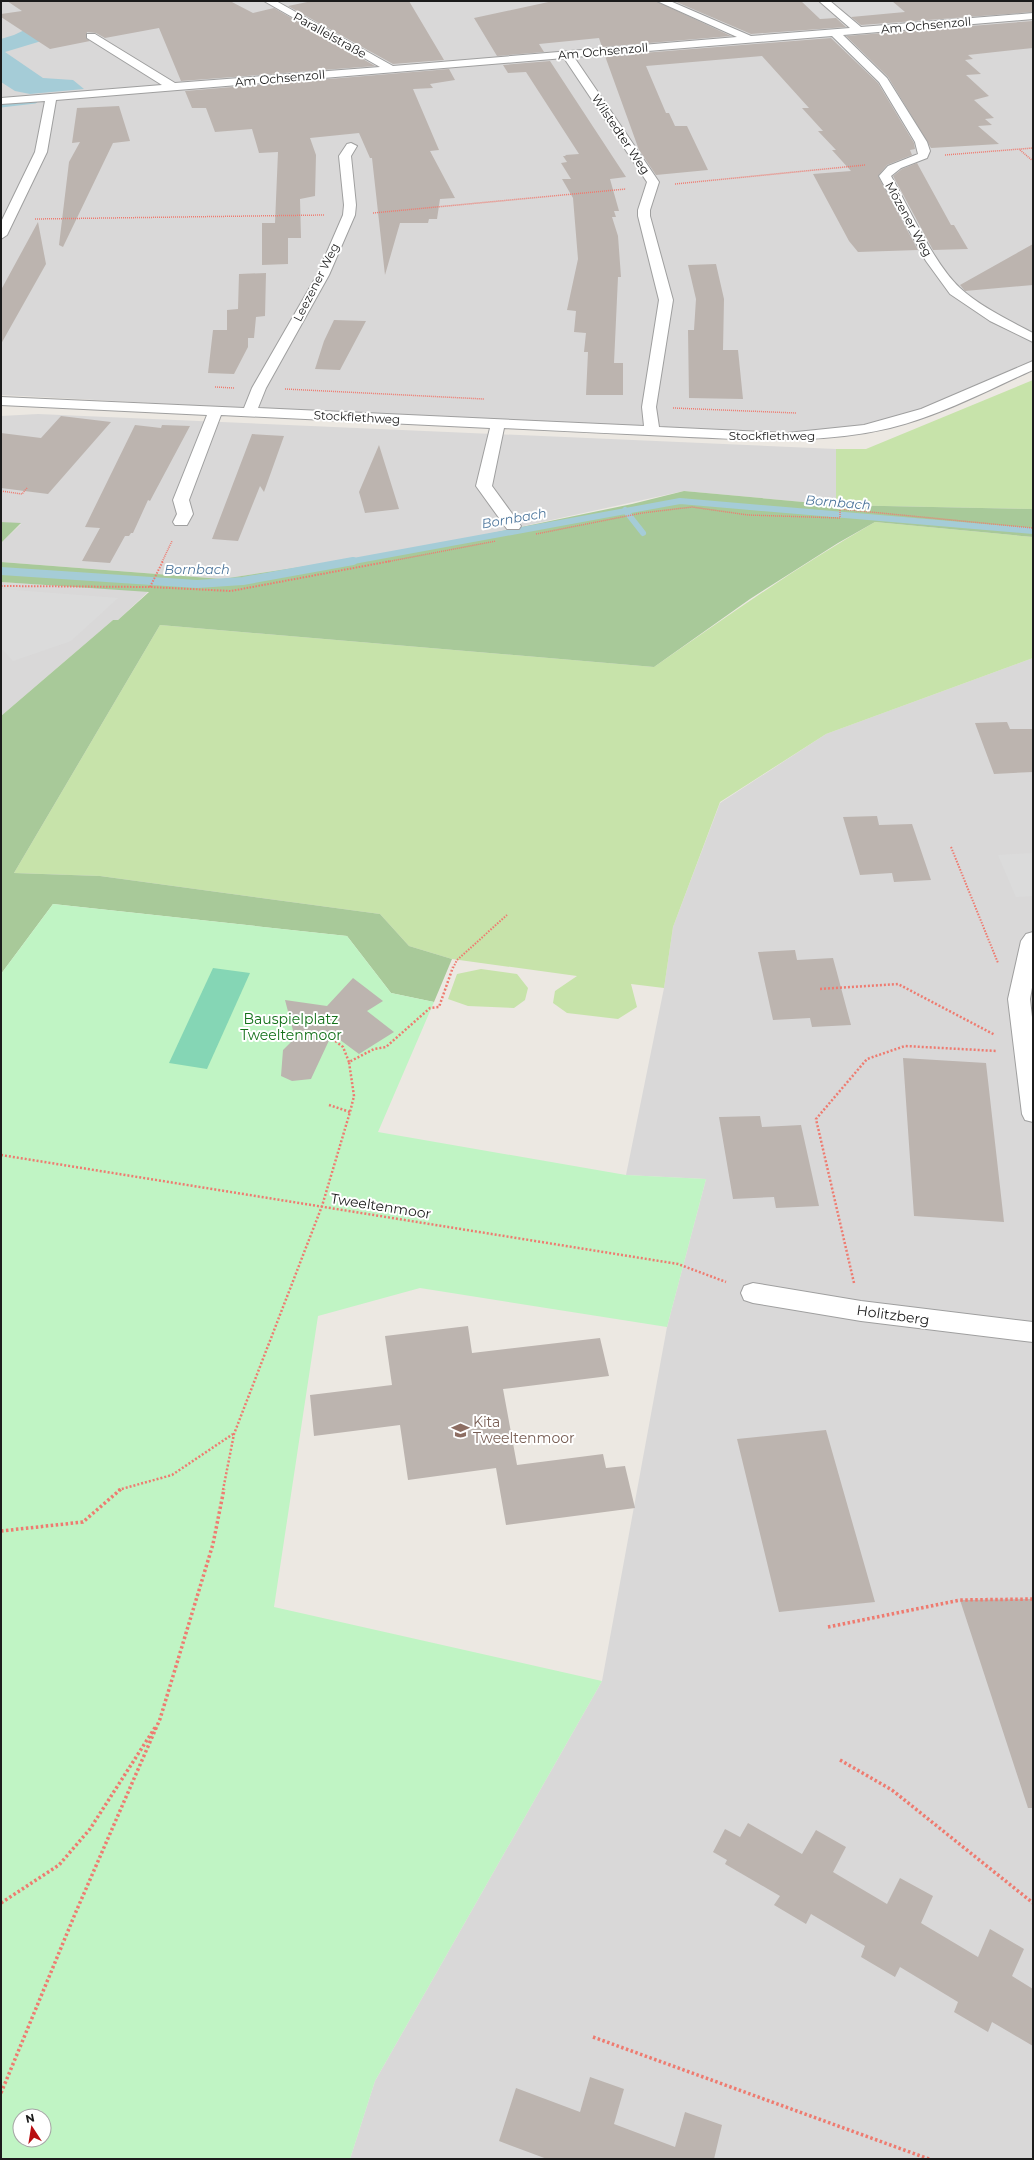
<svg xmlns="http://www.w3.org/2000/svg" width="1034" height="2160" viewBox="0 0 1034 2160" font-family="Montserrat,sans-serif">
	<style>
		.residential { fill: #d9d8d8 }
		.grass { fill: #c7e3aa }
		.forest { fill: #a8c999 }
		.park { fill: #c0f4c4; fill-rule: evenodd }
		.pitch { fill: #85d6b5 }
		.parking { fill: #dbdbdb }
		.water { fill: #a5ccd7 }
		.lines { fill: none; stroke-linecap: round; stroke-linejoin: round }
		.stream-far2 { stroke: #a5ccd7; stroke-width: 5 }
		.stream-far1 { stroke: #a5ccd7; stroke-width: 6 }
		.stream { stroke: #a5ccd7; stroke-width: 8 }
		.building { fill: #bcb4af }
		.minor-casing { stroke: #9f9f9f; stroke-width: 2 }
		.path-far3 { stroke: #ee7b70; stroke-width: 1.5; stroke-dasharray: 1 1; stroke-linecap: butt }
		.path-far2 { stroke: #ee7b70; stroke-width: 2; stroke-dasharray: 1.5 1.5; stroke-linecap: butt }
		.path-far1 { stroke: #ee7b70; stroke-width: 2.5; stroke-dasharray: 2 2; stroke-linecap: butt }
		.path { stroke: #ee7b70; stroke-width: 3.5; stroke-dasharray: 2.5 2.5; stroke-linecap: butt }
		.minor { fill: #fff; fill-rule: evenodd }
		.labels { text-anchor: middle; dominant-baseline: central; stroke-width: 4; stroke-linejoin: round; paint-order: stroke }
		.far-street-label { font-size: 12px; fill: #1b1b1b; stroke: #fff }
		.far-water-label { font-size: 13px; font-style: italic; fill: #4d769c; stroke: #fff }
		.park-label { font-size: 14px; fill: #137019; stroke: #fff }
		.street-label { font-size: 14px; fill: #1b1b1b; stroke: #fff }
		.education-label { font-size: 14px; fill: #785e54; stroke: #fff; text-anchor: start }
	</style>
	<rect width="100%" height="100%" fill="#ece8e2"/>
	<path class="residential" d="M1 1H1033V361L917 411 857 427 824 433 511 422 1 395Z
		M38 414 836 449V505L684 491 478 536 353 559 222 579 1 562V543L21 524 1 522V416Z
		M1 582 149 591 118 620H113L1 716Z
		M1033 658V2159H350L375 2081 602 1681 667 1327 706 1179 626 1175 664 988 673 927 720 803 826 734Z"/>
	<path class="grass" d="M1033 380V509L836 505V449H866Z
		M875 522 1033 537V658L826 734 720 802 673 927 664 988 631 984 637 1007 618 1019 567 1013 553 1003 555 991 577 976 452 959 409 946 380 914 100 876 14 873 160 625 654 667C726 617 798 566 875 522Z
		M481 969 517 974 528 988 525 1000 514 1008 468 1006 448 999 457 974Z"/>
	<path class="forest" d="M684 491 836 505 1033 509V537L875 522 838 543 750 599 654 667 160 625 14 873 100 876 380 914 409 946 452 959 434 1002 391 993 347 936 53 904 1 974V716L113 620H118L149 592 1 582V562L222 579 353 559 478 536 632 504Z
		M1 522 21 523 1 543Z"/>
	<path class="park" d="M53 904 347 936 391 993 434 1002 378 1132 626 1175 706 1179 667 1327 420 1288 318 1316 274 1607 602 1681 375 2081 350 2159H1V974ZM20 2116H44V2140H20Z"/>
	<path class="pitch" d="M213 968 250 973 207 1069 169 1063Z"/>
	<path class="parking" d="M1 589 118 598 71 641 13 661 3 650H1Z
		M1033 853V896L1016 897 998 855Z"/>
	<path class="water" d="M37 24 58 36 5 52 43 78 73 80 84 89 30 94 15 91 1 82V39L14 35Z"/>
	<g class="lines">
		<path class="stream-far2" d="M1 105 35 101"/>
		<path class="stream-far1" d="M625 510 643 533
			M348 562 680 501 1033 531"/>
		<path class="stream" d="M1 571 197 584 243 581 353 561"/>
	</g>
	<path class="building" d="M7 1H230L253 13 274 8 375 66 181 81 159 28 105 38 96 33 87 32 86 38 90 41 50 49 1 17V14L22 11Z
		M312 1H409L444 60 393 64 288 6Z
		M553 1H656L731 36 602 47 599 38 539 44 544 52 497 56 474 18Z
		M674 1H801L820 19 836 18 846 27 751 34Z
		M892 1H1033V12L861 25 851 17 905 12Z
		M1033 21V48L968 55 973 59 965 60 981 74 966 75 989 96 974 100 994 118 985 119 992 125 978 126 999 144 931 148 888 77 846 36Z
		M831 38 878 83 914 143 915 149 910 150 912 155 887 165 878 176 918 250 858 252 849 241 813 174 851 171 832 150H836L818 131H823L802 108H809L762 56 646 66 666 113H669L675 126H687L708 170 656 175 639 150 605 56Z
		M550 61 626 177 610 179 619 211H614L616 217H612L618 236 621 277H618L614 363H623V395H586L588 352H584L586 333 574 332 576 311 567 310 578 259 573 198 562 179H571L561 163 567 162 563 156H566L565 155 579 154 526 72 508 73 503 65Z
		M449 69 455 80 430 84 433 88 413 89 439 150 430 151 455 198 440 199 437 219H429L428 223H400L385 275 372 158H370L359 133 310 138 316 155 315 196 300 199 301 238H288V264L262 265V223H275L278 152 259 153 252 129 215 132 206 108H192L185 91Z
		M119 106 130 141 113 143 63 247 59 245 69 162 80 142 72 143 77 108Z
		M917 163 951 225H954L968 249 933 250 893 176 902 169Z
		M38 222 46 264 1 344V290Z
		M1033 244V285L965 291 960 285Z
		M716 264 724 299 723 350H738L743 399 689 398 688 330H694L696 299 688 265Z
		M266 273 265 316 256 317 254 338H248V347L234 374 208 373 213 330H227V310L238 309 239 274Z
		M334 320 366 321 340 370 315 369 324 341Z
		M61 416 111 422 48 494 1 488V433L41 438Z
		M135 425 161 428 162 425 190 426 150 501 148 500 133 533H131L129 536H125L110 563 82 561 100 528 85 527Z
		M252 434 284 436 264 492 260 486 238 541 212 539Z
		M379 445 399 509 365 513 359 492Z
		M1007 722 1010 729H1033V772L994 774 975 723Z
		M877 816 879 825 912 824 931 880 894 882 892 873 860 875 843 817Z
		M795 950 797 960 833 958 851 1025 812 1027 810 1018 773 1020 758 952Z
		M353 978 383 1001 367 1011 394 1032 359 1054 332 1034 311 1079 292 1081 281 1076 283 1050 295 1038 285 1000 327 1006Z
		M903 1058 986 1063 1004 1222 914 1216Z
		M760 1116 762 1127 801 1125 819 1206 776 1208 774 1197 733 1199 719 1117Z
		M468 1326 472 1353 600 1338 609 1376 503 1389 517 1465 603 1454 606 1468 625 1466 635 1508 506 1525 496 1468 408 1480 400 1425 314 1436 310 1395 392 1385 385 1336Z
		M826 1430 875 1602 779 1612 737 1439Z
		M1033 1599V1808H1028L960 1600Z
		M748 1823 802 1854 816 1830 846 1847 833 1872 887 1904 900 1878 933 1896 921 1923 978 1957 990 1929 1024 1949 1012 1976 1033 1989V2046L992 2022 988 2032 954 2012 958 2002 900 1967 895 1977 861 1957 865 1946 811 1914 806 1924 774 1905 780 1896 725 1864 727 1860 713 1852 725 1829 740 1837Z
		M590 2077 624 2089 614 2124 675 2147 685 2112 722 2125 714 2159H547L499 2141 516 2088 580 2112Z"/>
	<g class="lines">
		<defs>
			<path id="minor" d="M264 1H276L393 66 737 37 657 1H670L751 36 850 28 819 1H830L861 27 1033 13V19L843 35 887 78 927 142 930 151 927 158 901 168 891 176C909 208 934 264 960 288 978 305 1010 321 1033 333V342L990 321 950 294 926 261 879 176 888 166 918 154 915 142 879 82 832 36 574 57 659 182 650 210V216L673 300 656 407 659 427 787 433 864 425 921 409 1033 361V370C986 391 940 416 890 428 822 444 757 440 689 437 627 434 566 431 504 428L492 486 521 526 519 529H507L476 486 490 428 221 415 189 500 193 514 187 525H175L173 522 177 514 173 500 207 415 1 405V397L244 408 252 388 317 275 343 215 344 205 339 156 347 144 351 143 357 146 351 156 356 205 355 215 329 275 266 388 258 408 644 426 642 407 659 300 638 216V210L647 182 564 58 56 100 47 152 7 235 1 239V222L35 152 45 101 1 104V98L162 85 87 38V34H95L175 83 380 67Z
				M1033 932V982L1030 999 1033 1026V1122L1025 1120 1022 1114 1008 999 1021 941 1026 934Z
				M753 1283 861 1301 1033 1322V1342L861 1321 753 1303 744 1300 741 1293 744 1286Z"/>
		</defs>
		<use href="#minor" class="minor-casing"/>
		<path class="path-far3" d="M1020 150 1033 161
			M945 155 1033 148
			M675 184 865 165
			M373 213 626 189
			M35 219 324 215
			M215 387 234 388
			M285 389 484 399
			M673 408 796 413
			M1 491 22 494 27 488
			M536 534 642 513 692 507 748 515 840 518V509L1033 528
			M162 562 172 541
			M386 562 496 541"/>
		<path class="path-far2" d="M1 586 150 587 231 591 391 561
			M150 587 163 561
			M951 847 998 963
			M453 968 457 960 507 915"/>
		<path class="path-far1" d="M820 989 898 984 995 1035
			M329 1036 343 1047 349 1062
			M329 1105 350 1112
			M1 1155 678 1264 726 1282
			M854 1283 816 1119 867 1059 905 1046 997 1051
			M118 1490 172 1475 233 1434
			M223 1490 234 1434 322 1206 350 1112 354 1096 349 1062 374 1049 386 1047 430 1008 439 1007 453 967"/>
		<path class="path" d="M1 1531 83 1522 121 1489
			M828 1627 960 1600 1033 1599
			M840 1760 892 1790 1033 1903
			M1 1903 59 1865 90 1829 156 1726
			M593 2037 929 2159
			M1 2093 75 1914 160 1719 213 1544 224 1489"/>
		<use href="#minor" class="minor"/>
	</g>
	<defs>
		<symbol id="school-bare" viewBox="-9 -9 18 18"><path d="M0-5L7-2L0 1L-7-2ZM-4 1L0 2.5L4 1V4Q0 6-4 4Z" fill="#8d6e63" stroke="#fff" stroke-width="2.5" paint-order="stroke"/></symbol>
	</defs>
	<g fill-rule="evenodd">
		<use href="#school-bare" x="448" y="1418" width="25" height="25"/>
	</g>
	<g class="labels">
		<g class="far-street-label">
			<text transform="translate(926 25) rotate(-5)">Am Ochsenzoll</text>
			<text transform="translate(330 35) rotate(29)">Parallelstraße</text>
			<text transform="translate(603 51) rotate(-5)">Am Ochsenzoll</text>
			<text transform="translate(280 78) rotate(-5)">Am Ochsenzoll</text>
			<text transform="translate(621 134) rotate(56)">Wilstedter Weg</text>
			<text transform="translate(909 219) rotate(61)">Mözener Weg</text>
			<text transform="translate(316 282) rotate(-63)">Leezener Weg</text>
			<text transform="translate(357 417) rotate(3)">Stockflethweg</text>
			<text x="772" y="435">Stockflethweg</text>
		</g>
		<g class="far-water-label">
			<text transform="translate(838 502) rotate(5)">Bornbach</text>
			<text transform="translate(514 518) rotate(-10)">Bornbach</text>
			<text x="197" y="569">Bornbach</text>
		</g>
		<g class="park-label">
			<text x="291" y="1019">Bauspielplatz<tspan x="291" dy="16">Tweeltenmoor</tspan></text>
		</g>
		<g class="street-label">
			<text transform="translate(381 1206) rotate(9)">Tweeltenmoor</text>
			<text transform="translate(893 1315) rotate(8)">Holitzberg</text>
		</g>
		<g class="education-label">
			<text x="473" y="1422">Kita<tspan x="473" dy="16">Tweeltenmoor</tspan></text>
		</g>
	</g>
	<rect width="1034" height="2160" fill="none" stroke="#1b1b1b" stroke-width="4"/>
	<g transform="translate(32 2128) rotate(348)"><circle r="19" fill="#ffffff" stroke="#a4a4a4"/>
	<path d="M0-3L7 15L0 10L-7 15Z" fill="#b80f12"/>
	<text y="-6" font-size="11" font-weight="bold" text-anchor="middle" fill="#1b1b1b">N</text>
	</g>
</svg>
